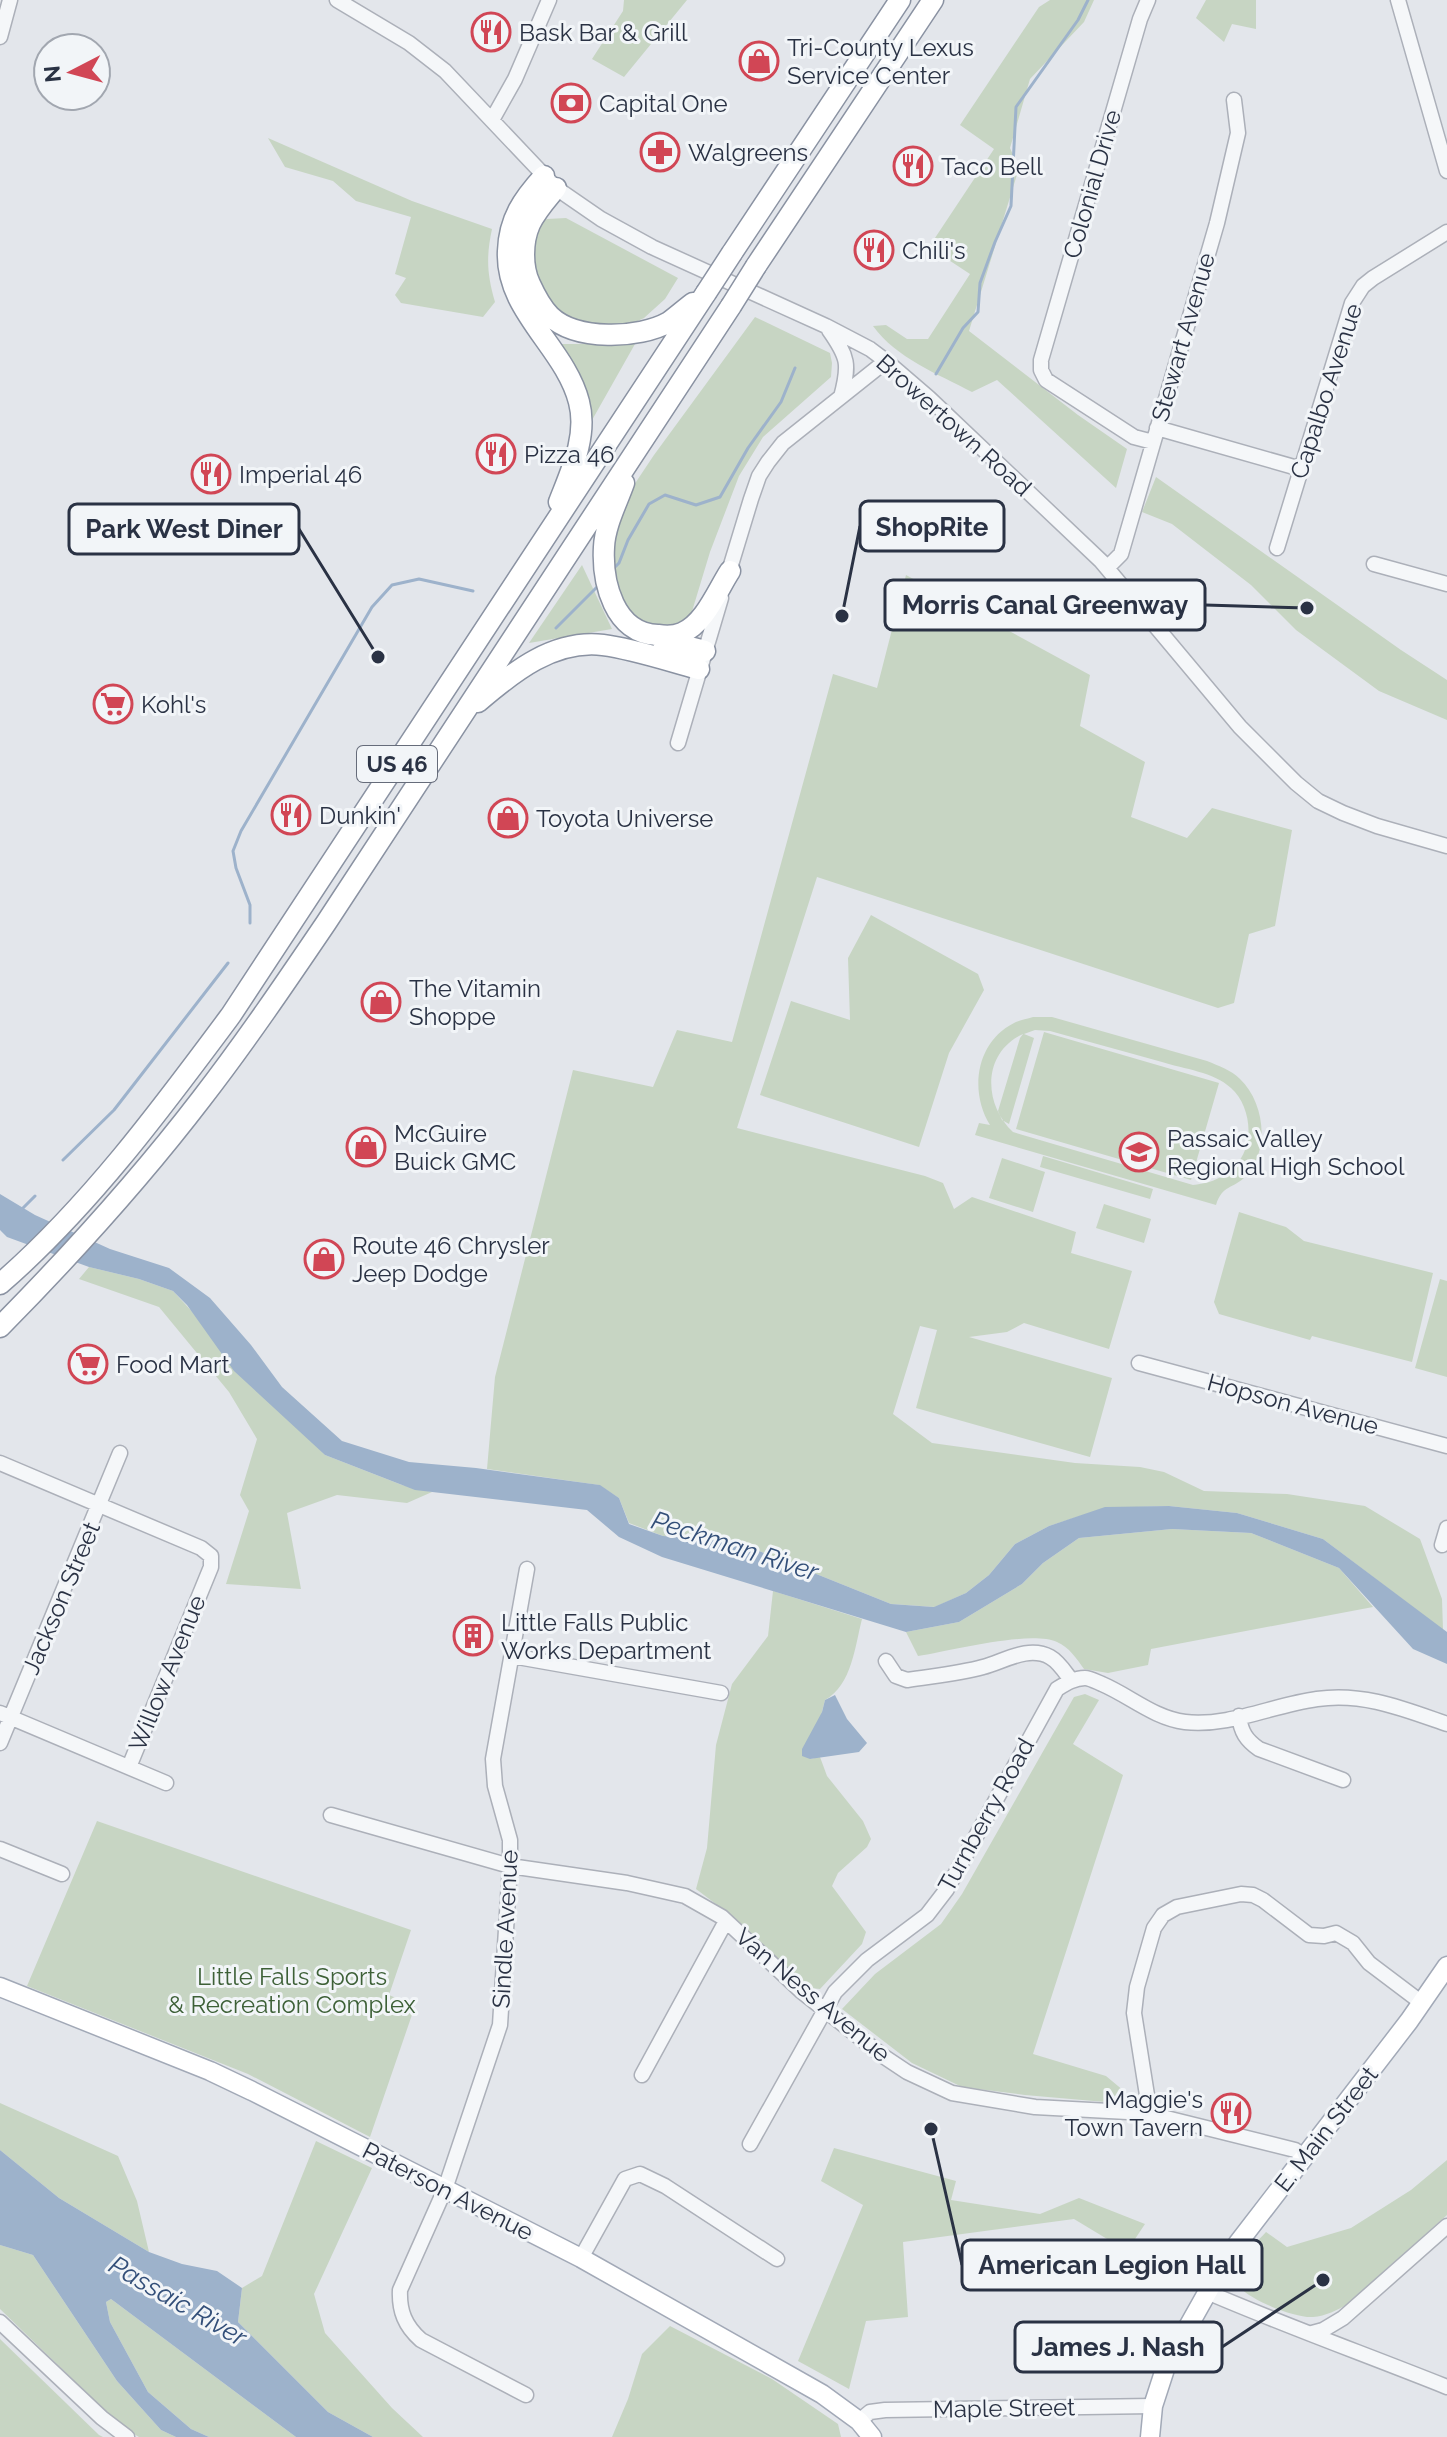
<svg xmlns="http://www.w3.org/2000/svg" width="1447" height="2437" viewBox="0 0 1447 2437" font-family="Raleway,sans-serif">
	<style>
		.green { fill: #c7d5c3; fill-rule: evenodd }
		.water { fill: #9db2cb }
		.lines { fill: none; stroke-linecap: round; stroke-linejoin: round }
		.stream { stroke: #9db2cb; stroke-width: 3 }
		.minor-casing { stroke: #acb0b9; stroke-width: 17 }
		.major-casing { stroke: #a2a9b7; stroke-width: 21 }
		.highway-casing { stroke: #8a92a2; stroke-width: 23 }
		.minor { stroke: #f5f7f9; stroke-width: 14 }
		.major { stroke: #fff; stroke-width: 18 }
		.highway { stroke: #fff; stroke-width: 20 }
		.highway-bridge-casing { stroke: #8a92a2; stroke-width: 23; stroke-linecap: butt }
		.highway-bridge { stroke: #fff; stroke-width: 20 }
		.labels { text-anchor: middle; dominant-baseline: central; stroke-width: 6; stroke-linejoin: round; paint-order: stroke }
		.shield { fill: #f2f5f8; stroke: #666c7a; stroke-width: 2 }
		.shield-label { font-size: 22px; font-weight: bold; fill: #2a3244 }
		.poi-label { font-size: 24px; fill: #2a3244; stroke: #f2f5f8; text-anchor: start }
		.street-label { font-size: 24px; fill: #2a3244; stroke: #f2f5f8 }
		.park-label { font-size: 24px; fill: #3d6037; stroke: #f2f5f8 }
		.water-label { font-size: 26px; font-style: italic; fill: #334f79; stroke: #f2f5f8 }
		.leader { fill: none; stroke: #2a3244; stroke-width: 3 }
		.callout-dot { fill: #2a3244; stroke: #f2f5f8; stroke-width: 3 }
		.callout { fill: #f2f5f8; stroke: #2a3244; stroke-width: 3 }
		.callout-label { font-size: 26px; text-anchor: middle; font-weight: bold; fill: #2a3244 }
	</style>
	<rect width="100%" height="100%" fill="#e3e6eb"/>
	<path class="green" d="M624 0H687L624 77 592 59 623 11Z
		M1050 0H1094L1084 22 1030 79 1010 148 1019 168 969 331 1078 415 1127 449 1116 488 997 380 972 392C938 374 896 358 873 326L886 325 907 339H928L970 274 929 247 994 149 960 125 1039 7Z
		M1206 0H1256V29L1232 24 1224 42 1196 18Z
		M268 138 412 201 492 229C486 257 487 274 495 302L483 317 401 303 395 295 406 278 395 274 411 217 356 201 333 181 285 167Z
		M566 218 678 278 665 299 644 318 629 325 589 326 549 307 531 275V244L538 223 547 219Z
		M755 317 830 353 832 363 831 377 763 437 739 476 710 552 690 618 677 627 652 632 627 619 610 563 616 512 654 455Z
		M557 344H635L587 429Z
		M1156 477 1401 650 1447 680V720L1379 691 1296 630 1251 585 1172 524 1142 512Z
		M582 565 612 629 529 643Z
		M906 575 1090 675 1080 726 1145 762 1131 817 1187 838 1212 808 1292 830 1275 926 1249 934 1234 1003 1218 1008 817 877 737 1128 925 1176 943 1183 954 1209 972 1197 1076 1232 1071 1253 1132 1271 1109 1349 1024 1323 1007 1332 969 1337 1112 1378 1090 1457 916 1408 937 1330 920 1326 893 1414 932 1443 1075 1463 1140 1467 1164 1472 1204 1491 1287 1494 1365 1506 1420 1539 1442 1599 1443 1630 1323 1539 1237 1513 1169 1506 1105 1508 1049 1526 1015 1544 989 1575 966 1593 935 1607 891 1604 734 1541 663 1536 629 1523 619 1498 599 1485 487 1469 495 1377 573 1070 653 1087 677 1030 732 1042 833 674 877 688Z
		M871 915 978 974 984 990 949 1053 919 1147 760 1095 791 1001 850 1020 848 958Z
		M1033 1017H1052L1207 1061C1219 1066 1231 1070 1240 1079 1265 1103 1270 1150 1246 1176 1232 1190 1223 1184 1216 1205L975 1135 979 1123 990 1125C969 1091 976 1042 1014 1023 1020 1020 1027 1019 1033 1017ZM1035 1030 1050 1031C1087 1041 1125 1052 1162 1062 1184 1069 1214 1072 1231 1088 1247 1102 1253 1130 1245 1150 1236 1173 1215 1183 1193 1185L1013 1132C983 1104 982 1053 1023 1034L1020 1038 998 1111 1002 1120 1009 1124 1034 1038 1024 1034Z
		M1044 1032 1219 1083 1191 1180 1016 1129Z
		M1043 1156 1153 1189 1150 1199 1040 1167Z
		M1002 1158 1045 1172 1033 1212 989 1198Z
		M1104 1204 1151 1219 1144 1243 1096 1228Z
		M1239 1212 1286 1227 1304 1241 1433 1273 1412 1362 1312 1336 1310 1340 1219 1314 1214 1302Z
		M89 1267 139 1279 173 1291 325 1455 402 1485 432 1492 407 1503 337 1495 287 1513 301 1589 226 1584 249 1511 240 1495 257 1439 229 1392 159 1307 79 1279Z
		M1440 1279 1447 1281V1377L1415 1368Z
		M1172 1529 1251 1533 1339 1568 1373 1607 1151 1649 1148 1665 1108 1673 1084 1669C1077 1659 1069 1647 1057 1642 1029 1630 951 1651 918 1656L906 1632 959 1622 1022 1584 1043 1563 1079 1538Z
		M773 1591 862 1619C855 1646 852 1685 825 1700L810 1759 820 1757 827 1776 863 1821 871 1839 867 1847 838 1873 832 1886 866 1932 862 1944 820 1989 810 1988 733 1917 696 1889 707 1848 716 1745 732 1684 768 1636Z
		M1085 1694 1099 1700 1073 1744 1123 1775 1033 2054 1106 2076 1124 2091 1128 2104 1025 2095 962 2087 912 2063 842 2009 875 1974 941 1924 962 1894 1074 1697Z
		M97 1821 411 1930 389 1995 415 2006 370 2137 248 2074 27 1986Z
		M0 2103 118 2156 137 2201 149 2252 59 2198 0 2150Z
		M316 2141 372 2168 314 2294 325 2333 392 2408 423 2437H373L328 2412 238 2322 242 2288 262 2276Z
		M834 2148 956 2181 951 2200 1040 2214 1079 2198 1145 2224 1127 2251 1074 2219 903 2242 908 2317 866 2321 849 2389 798 2361 863 2205 821 2181Z
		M1447 2160V2215L1348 2304C1337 2310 1326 2316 1313 2317 1296 2319 1235 2296 1234 2277 1233 2264 1257 2242 1266 2232L1287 2247 1351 2228 1411 2190Z
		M0 2245 33 2255 117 2381 161 2430 176 2437H139L122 2427 0 2309Z
		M111 2299 296 2437H209L191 2429 148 2392 110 2322 106 2302Z
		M670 2326 772 2379 838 2424 841 2437H612L628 2399 642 2354Z
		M0 2339 99 2435 103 2437H0Z"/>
	<path class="water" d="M0 1194 35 1215 110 1249 169 1268 210 1298 251 1345 282 1387 342 1441 409 1462 476 1468 600 1485 619 1498 629 1524 663 1536 734 1541 891 1604 934 1607 966 1593 989 1575 1015 1544 1049 1526 1105 1507 1169 1506 1237 1513 1323 1539 1447 1632V1664L1413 1649 1339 1568 1251 1533 1172 1529 1079 1538 1043 1563 1022 1584 959 1622 906 1632 662 1557 619 1537 587 1510 415 1490 325 1455 234 1371 187 1305 173 1291 139 1279 89 1267 7 1237 0 1230Z
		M835 1695 847 1719 867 1743 859 1752 810 1759 802 1756V1749L822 1712 825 1700Z
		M0 2150 59 2198 149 2252 182 2264 217 2271 242 2288 238 2322 328 2412 373 2437H296L111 2299 106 2302 110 2322 148 2392 191 2429 209 2437H176L161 2430 117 2381 33 2255 0 2245Z"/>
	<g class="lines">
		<path class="stream" d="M936 374 963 328 978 312 980 283 995 242 1011 206 1016 107 1078 20 1088 0
			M614 568 619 563 628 540 649 504 665 495 696 505 720 497 748 448 781 402 795 368
			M556 628 598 586
			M250 923V905L236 868 233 851 241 831 372 607 392 585 419 579 473 591
			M63 1160 114 1110 228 963
			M21 1210 35 1196"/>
		<defs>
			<path id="minor" d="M337 0 409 43 445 71 556 188 601 219 652 247 826 326 870 349 886 361 929 398 1101 561 1240 727 1296 783 1318 801 1343 813 1377 826 1447 846
				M1148 0 1140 19 1041 360V370L1046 380 1134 437 1153 442
				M1398 0 1447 171
				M0 37 10 0
				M492 120 515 79 549 0
				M829 330C848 357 850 364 841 397
				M1157 428 1301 469
				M1277 548 1352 303 1363 286 1373 278 1447 232
				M1374 564 1447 584
				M1107 568 1121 554 1217 223 1238 133 1234 100
				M727 578 751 499 759 476 768 462 783 443 886 361
				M678 743 721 598
				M1139 1363 1447 1446
				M0 1463 201 1548 211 1556V1567L129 1767
				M1442 1545 1447 1528
				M512 1656 721 1693
				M886 1661 896 1676 907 1680C932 1676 958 1674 983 1667 1003 1662 1028 1645 1050 1657 1059 1662 1065 1672 1071 1680
				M0 1713 166 1783
				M1239 1716C1241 1732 1246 1740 1259 1749L1343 1780
				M0 1743 120 1453
				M331 1815 510 1866 627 1883 685 1896 722 1917 801 1991 883 2056 907 2072 952 2093 1035 2107 1146 2113 1295 2150 1304 2157
				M0 1849 62 1874
				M642 2075 726 1921
				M1150 2114 1134 2013 1137 1987 1154 1928 1163 1915 1177 1907 1241 1894 1253 1895 1263 1900 1309 1935 1324 1936 1336 1933 1353 1943 1369 1963 1422 2003
				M750 2144 835 1992 867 1960 927 1915 947 1889 1057 1689C1065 1684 1074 1678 1085 1678 1090 1678 1097 1682 1102 1684 1130 1696 1154 1718 1185 1722 1229 1727 1273 1705 1317 1699 1363 1692 1404 1709 1447 1724
				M581 2258 625 2179 640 2174 665 2186 777 2259
				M1207 2292C1286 2326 1367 2355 1447 2387
				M0 2322 102 2418 127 2437
				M1312 2333 1323 2330 1343 2318 1447 2226
				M526 2395 421 2340C405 2326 399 2311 400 2290L445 2189 500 2025 510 1866V1840L495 1786 493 1759 527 1569
				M859 2421 870 2412 885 2410 1153 2406"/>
			<path id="major" d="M0 1987 210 2071 252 2091 581 2258 822 2394 859 2421 872 2437
				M1150 2437 1153 2406 1166 2366 1216 2277 1238 2243 1409 2021 1447 1966"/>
			<path id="highway" d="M544 176C523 199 509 219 508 251 505 311 565 347 579 402 588 436 571 471 559 502
				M556 188C547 199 536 211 530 224 522 242 522 267 530 284 535 295 542 308 550 316 576 341 639 339 669 322 677 316 685 309 693 303
				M732 253 900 0
				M756 266 933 0
				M624 483C617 503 605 525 604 547 602 582 614 634 658 635 665 636 675 636 682 633 705 623 717 591 730 571
				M662 640 705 651
				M478 702C513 672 554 639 603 645 634 649 669 661 699 669
				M0 1284C88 1208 162 1108 231 1015L706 293
				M0 1327C72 1254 140 1179 202 1098 246 1041 286 982 326 923L731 306"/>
		</defs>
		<use href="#minor" class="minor-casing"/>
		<use href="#major" class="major-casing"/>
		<use href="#highway" class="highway-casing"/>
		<use href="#minor" class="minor"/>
		<use href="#major" class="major"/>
		<use href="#highway" class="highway"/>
		<defs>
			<path id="highway-bridge" d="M706 293 732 253
				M731 306 756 266"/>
		</defs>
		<use href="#highway-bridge" class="highway-bridge-casing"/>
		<use href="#highway-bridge" class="highway-bridge"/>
	</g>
	<defs>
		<symbol id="restaurant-ring" viewBox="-11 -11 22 22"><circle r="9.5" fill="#f2f5f8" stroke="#d14655" stroke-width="1.5"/><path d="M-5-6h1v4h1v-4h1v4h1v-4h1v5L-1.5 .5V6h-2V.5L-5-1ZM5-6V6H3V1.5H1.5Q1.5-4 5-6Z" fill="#d14655"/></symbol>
		<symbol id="shop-ring" viewBox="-11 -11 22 22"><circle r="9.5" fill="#f2f5f8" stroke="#d14655" stroke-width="1.5"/><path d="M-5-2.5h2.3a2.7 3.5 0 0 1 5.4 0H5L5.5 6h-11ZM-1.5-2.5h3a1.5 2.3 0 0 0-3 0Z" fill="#d14655"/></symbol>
		<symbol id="bank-ring" viewBox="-11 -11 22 22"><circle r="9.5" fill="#f2f5f8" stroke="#d14655" stroke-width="1.5"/><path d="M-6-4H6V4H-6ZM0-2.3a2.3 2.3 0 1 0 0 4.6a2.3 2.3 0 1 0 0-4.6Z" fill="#d14655"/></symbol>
		<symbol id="pharmacy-ring" viewBox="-11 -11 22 22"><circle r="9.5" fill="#f2f5f8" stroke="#d14655" stroke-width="1.5"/><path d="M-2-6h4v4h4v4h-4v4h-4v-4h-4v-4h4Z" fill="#d14655"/></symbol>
		<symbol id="supermarket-ring" viewBox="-11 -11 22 22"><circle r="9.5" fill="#f2f5f8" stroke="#d14655" stroke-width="1.5"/><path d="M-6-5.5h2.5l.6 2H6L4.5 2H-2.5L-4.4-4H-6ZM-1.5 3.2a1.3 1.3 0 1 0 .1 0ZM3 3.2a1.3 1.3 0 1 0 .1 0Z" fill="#d14655"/></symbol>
		<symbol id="school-ring" viewBox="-11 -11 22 22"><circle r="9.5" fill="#f2f5f8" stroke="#d14655" stroke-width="1.5"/><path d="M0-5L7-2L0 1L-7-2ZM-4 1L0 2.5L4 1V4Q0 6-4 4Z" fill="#d14655"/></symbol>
		<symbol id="building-ring" viewBox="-11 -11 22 22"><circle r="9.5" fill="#f2f5f8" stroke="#d14655" stroke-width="1.5"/><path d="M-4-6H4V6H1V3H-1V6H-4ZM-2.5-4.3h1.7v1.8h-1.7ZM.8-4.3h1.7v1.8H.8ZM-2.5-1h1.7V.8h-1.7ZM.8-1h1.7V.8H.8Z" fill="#d14655"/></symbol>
	</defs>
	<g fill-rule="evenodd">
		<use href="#restaurant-ring" x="469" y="10" width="44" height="44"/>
		<use href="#shop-ring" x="737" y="39" width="44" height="44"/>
		<use href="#bank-ring" x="549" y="81" width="44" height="44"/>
		<use href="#pharmacy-ring" x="638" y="130" width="44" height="44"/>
		<use href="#restaurant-ring" x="891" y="144" width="44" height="44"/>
		<use href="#restaurant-ring" x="852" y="228" width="44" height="44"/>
		<use href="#restaurant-ring" x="474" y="432" width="44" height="44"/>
		<use href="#restaurant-ring" x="189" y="452" width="44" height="44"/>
		<use href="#supermarket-ring" x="91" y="682" width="44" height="44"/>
		<use href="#restaurant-ring" x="269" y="793" width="44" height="44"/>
		<use href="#shop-ring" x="486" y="796" width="44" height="44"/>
		<use href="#shop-ring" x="359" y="980" width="44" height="44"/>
		<use href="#shop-ring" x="344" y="1125" width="44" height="44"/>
		<use href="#school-ring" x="1117" y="1130" width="44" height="44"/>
		<use href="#shop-ring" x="302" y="1237" width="44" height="44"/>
		<use href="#supermarket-ring" x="66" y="1342" width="44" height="44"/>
		<use href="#building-ring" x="451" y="1614" width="44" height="44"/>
		<use href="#restaurant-ring" x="1209" y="2091" width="44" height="44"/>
	</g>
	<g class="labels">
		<rect class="shield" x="357" y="746" width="80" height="36" rx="6"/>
		<g class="shield-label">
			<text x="397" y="764">US 46</text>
		</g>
		<g class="poi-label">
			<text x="519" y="32">Bask Bar &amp; Grill</text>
			<text x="787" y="47">Tri-County Lexus<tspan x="787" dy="28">Service Center</tspan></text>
			<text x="599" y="103">Capital One</text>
			<text x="688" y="152">Walgreens</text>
			<text x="941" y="166">Taco Bell</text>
			<text x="902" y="250">Chili's</text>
			<text x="524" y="454">Pizza 46</text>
			<text x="239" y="474">Imperial 46</text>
			<text x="141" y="704">Kohl's</text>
			<text x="319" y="815">Dunkin'</text>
			<text x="536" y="818">Toyota Universe</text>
			<text x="409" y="988">The Vitamin<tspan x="409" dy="28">Shoppe</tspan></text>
			<text x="394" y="1133">McGuire<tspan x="394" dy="28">Buick GMC</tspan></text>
			<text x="1167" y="1138">Passaic Valley<tspan x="1167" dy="28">Regional High School</tspan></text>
			<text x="352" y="1245">Route 46 Chrysler<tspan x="352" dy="28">Jeep Dodge</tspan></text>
			<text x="116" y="1364">Food Mart</text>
			<text x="501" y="1622">Little Falls Public<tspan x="501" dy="28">Works Department</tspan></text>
			<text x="1203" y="2099" text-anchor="end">Maggie's<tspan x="1203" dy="28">Town Tavern</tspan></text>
		</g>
		<g class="street-label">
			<text transform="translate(1092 184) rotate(-74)">Colonial Drive</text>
			<text transform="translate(1183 337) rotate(-74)">Stewart Avenue</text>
			<text transform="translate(1326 391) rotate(-72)">Capalbo Avenue</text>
			<text transform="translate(954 425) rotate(42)">Browertown Road</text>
			<text transform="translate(1293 1404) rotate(15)">Hopson Avenue</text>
			<text transform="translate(61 1598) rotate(-67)">Jackson Street</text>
			<text transform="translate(167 1673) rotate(-68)">Willow Avenue</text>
			<text transform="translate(986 1815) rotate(-61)">Turnberry Road</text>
			<text transform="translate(505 1929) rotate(-87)">Sindle Avenue</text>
			<text transform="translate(813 1995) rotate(40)">Van Ness Avenue</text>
			<text transform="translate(1326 2129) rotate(-52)">E. Main Street</text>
			<text transform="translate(448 2191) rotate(27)">Paterson Avenue</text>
			<text transform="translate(1004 2408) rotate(-1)">Maple Street</text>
		</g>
		<g class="park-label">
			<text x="292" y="1976">Little Falls Sports<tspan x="292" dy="28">&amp; Recreation Complex</tspan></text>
		</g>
		<g class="water-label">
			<text transform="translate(735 1546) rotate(18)">Peckman River</text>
			<text transform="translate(178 2301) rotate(30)">Passaic River</text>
		</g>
	</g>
	<path class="leader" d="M842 616L860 526M378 657L299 529M1307 608L1205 605M931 2129L962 2265M1323 2280L1222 2347"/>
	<g class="callout-dot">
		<circle cx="842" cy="616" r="8"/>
		<circle cx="378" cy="657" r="8"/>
		<circle cx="1307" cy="608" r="8"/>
		<circle cx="931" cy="2129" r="8"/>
		<circle cx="1323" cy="2280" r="8"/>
	</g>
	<g class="callout">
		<rect x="860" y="501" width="144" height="50" rx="8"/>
		<rect x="69" y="504" width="230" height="50" rx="8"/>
		<rect x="885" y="580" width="320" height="50" rx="8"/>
		<rect x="962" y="2240" width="300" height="50" rx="8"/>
		<rect x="1015" y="2322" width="207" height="50" rx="8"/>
	</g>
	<g class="callout-label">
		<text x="932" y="536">ShopRite</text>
		<text x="184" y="538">Park West Diner</text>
		<text x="1045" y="614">Morris Canal Greenway</text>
		<text x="1112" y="2274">American Legion Hall</text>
		<text x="1118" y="2356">James J. Nash</text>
	</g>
	<g transform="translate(72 72) rotate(264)"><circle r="38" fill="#f2f5f8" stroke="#a2a7b0" stroke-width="2"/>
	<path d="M0-6L14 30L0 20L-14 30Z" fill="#d14655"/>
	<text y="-12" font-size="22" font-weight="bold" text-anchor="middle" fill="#2a3244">N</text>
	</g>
</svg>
